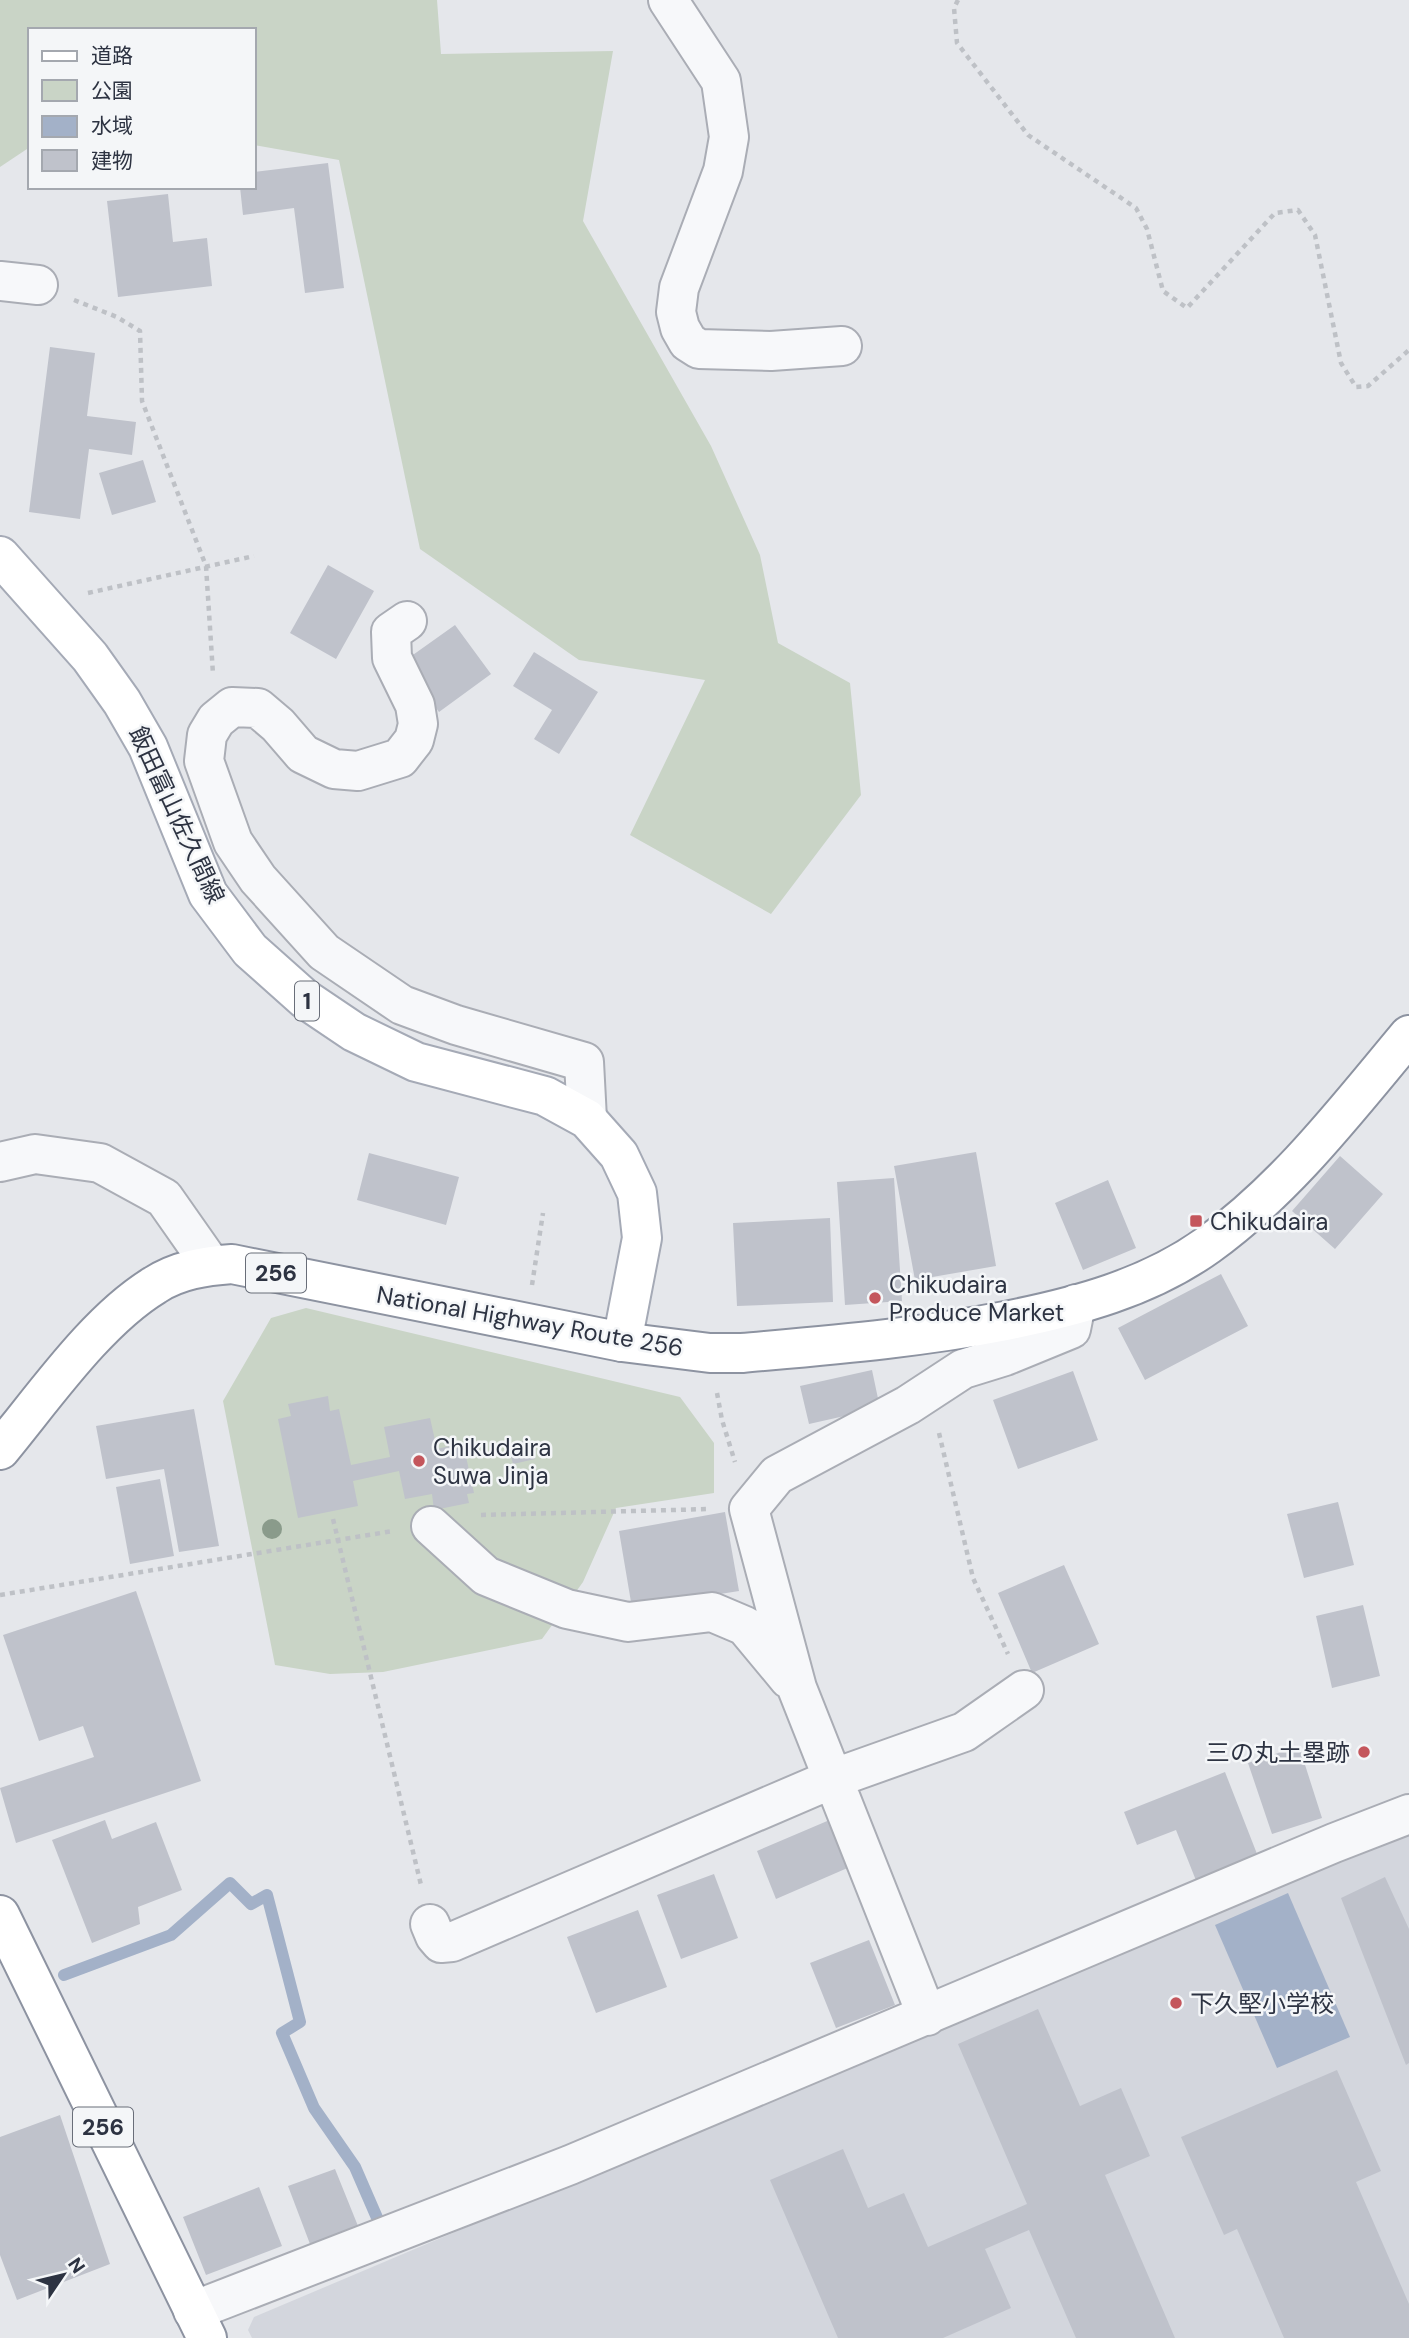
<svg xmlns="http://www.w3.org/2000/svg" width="1409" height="2338" viewBox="0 0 1409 2338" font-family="'DM Sans','Noto Sans JP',sans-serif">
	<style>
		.built { fill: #d3d6dd }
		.green { fill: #c9d4c6 }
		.water { fill: #a3b1c8 }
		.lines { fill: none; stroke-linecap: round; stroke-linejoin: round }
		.stream { stroke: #a3b1c8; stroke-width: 12 }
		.building { fill: #bfc2cb }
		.minor-casing { stroke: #aaadb5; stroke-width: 42 }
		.major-casing { stroke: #a5aab6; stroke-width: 42 }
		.highway-casing { stroke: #8d93a1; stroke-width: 42 }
		.path { stroke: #bec1c6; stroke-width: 4.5; stroke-dasharray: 5 5; stroke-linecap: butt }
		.minor { stroke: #f7f8fa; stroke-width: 38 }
		.major { stroke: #fff; stroke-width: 38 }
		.highway { stroke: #fff; stroke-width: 38 }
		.tree { fill: #8a9b8b }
		.poi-dot { fill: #c4565c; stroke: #f4f6f8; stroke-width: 2.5 }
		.labels { text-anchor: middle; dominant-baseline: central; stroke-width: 5; stroke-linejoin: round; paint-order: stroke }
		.shield { fill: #f4f6f8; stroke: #696e79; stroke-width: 2 }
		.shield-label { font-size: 23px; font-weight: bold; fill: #2d3342 }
		.street-label { font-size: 24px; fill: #2d3342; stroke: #f4f6f8 }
		.poi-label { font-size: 24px; fill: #2d3342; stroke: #f4f6f8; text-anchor: start }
	</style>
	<rect width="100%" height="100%" fill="#e5e7eb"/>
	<path class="built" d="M1409 1829V2338H252L248 2330 254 2317Z"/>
	<path class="green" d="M0 0H437L441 54 613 51 583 221 711 446 760 555 778 643 850 683 861 795 771 914 630 835 705 680 579 660 420 549 339 160 254 145V30H30V147L0 167Z
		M306 1308 680 1397 714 1443V1493L616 1508 583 1582 542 1639 383 1672 330 1674 275 1665 223 1401 271 1318Z"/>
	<path class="water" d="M1288 1893 1350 2037 1277 2068 1215 1925Z"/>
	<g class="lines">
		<path class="stream" d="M64 1975 171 1935 230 1883 251 1904 267 1895 300 2022 282 2033 314 2108 355 2167 378 2220"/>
	</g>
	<path class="building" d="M328 163 344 288 305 293 294 208 243 215 240 187H254V172Z
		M168 194 173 242 207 238 212 286 118 297 107 201Z
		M50 347 95 353 87 416 136 422 132 455 89 449 80 519 29 512Z
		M143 460 156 502 112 515 99 473Z
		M328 565 374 591 336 659 290 633Z
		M455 625 491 674 439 712 403 662Z
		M534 652 598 692 559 754 534 739 552 710 513 686Z
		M976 1152 996 1266 915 1280 894 1166Z
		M369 1153 459 1177 446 1225 357 1200Z
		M1340 1156 1383 1194 1335 1249 1292 1211Z
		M894 1178 902 1301 845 1305 837 1182Z
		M1108 1180 1136 1248 1083 1270 1055 1203Z
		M830 1218 833 1302 737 1306 733 1223Z
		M1221 1274 1248 1326 1145 1380 1118 1328Z
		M872 1370 880 1408 809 1424 800 1386Z
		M1073 1371 1098 1440 1018 1469 993 1400Z
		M328 1396 330 1411 339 1409 351 1465 390 1457 384 1427 430 1418 437 1449 463 1443 474 1493 467 1494 469 1503 434 1510 432 1494 405 1499 399 1471 353 1481 358 1506 298 1518 278 1419 291 1416 288 1404Z
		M194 1409 219 1546 179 1552 164 1469 106 1479 96 1426Z
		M530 1440 535 1459 513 1464 508 1444Z
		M160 1479 174 1556 130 1564 116 1487Z
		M1338 1502 1354 1565 1304 1578 1287 1514Z
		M725 1512 739 1591 632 1608 619 1531Z
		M1064 1565 1099 1644 1032 1673 998 1593Z
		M136 1591 201 1781 16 1843 0 1788 94 1757 83 1726 39 1741 3 1635Z
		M1363 1605 1380 1676 1332 1688 1316 1616Z
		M1299 1746 1322 1818 1272 1834 1248 1763Z
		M1225 1772 1259 1859 1197 1883 1176 1830 1137 1845 1124 1812Z
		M839 1816 859 1863 776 1899 757 1851Z
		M105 1820 112 1839 156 1822 182 1890 138 1907 140 1924 92 1943 52 1840Z
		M714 1874 738 1938 681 1959 657 1895Z
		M1385 1877 1409 1929V2063L1406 2065 1341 1898Z
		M638 1910 667 1987 596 2013 567 1937Z
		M869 1940 895 2005 836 2028 810 1963Z
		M1038 2009 1080 2106 1121 2088 1150 2156 1105 2175 1175 2338H1076L1029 2230 985 2249 1011 2308 943 2338H838L770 2180 843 2149 868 2208 904 2193 928 2247 1027 2204 958 2044Z
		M1337 2070 1381 2171 1356 2182 1409 2304V2338H1284L1237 2229 1224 2235 1181 2137Z
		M60 2115 110 2264 17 2300 0 2255V2137Z
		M335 2169 358 2226 310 2244 288 2186Z
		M259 2187 282 2246 206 2275 183 2217Z"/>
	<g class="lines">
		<defs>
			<path id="minor" d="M668 0 721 81 729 137 723 171 679 288 676 312 680 328 688 342 699 349 771 351 842 346
				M0 281 38 285
				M407 621 391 632 392 658 415 705 418 724 414 740 400 758 358 771 334 769 303 754 278 725 258 708 232 707 216 720 207 735 204 761 233 842 258 879 324 952 402 1005 456 1025 584 1062 587 1119
				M0 1162 35 1154 100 1163 164 1198 211 1265
				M431 1526 486 1576 567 1609 628 1622 712 1612 745 1626 789 1679
				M430 1924 435 1936 441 1943 452 1942 832 1779 964 1732 1024 1690
				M927 2016 797 1688 749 1509 777 1475 908 1405 963 1369 1005 1356 1071 1329 1076 1304
				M193 2311 570 2165 1334 1843 1409 1814"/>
			<path id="major" d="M0 556 90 657 122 702 148 747 208 894 250 950 305 999 354 1032 416 1062 545 1096 587 1119 619 1155 637 1193 642 1238 622 1342"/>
			<path id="highway" d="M0 1450C44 1397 96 1321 155 1285 178 1270 205 1266 232 1264L622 1342 710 1353H742C830 1345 918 1338 1005 1321 1076 1307 1148 1288 1208 1245 1287 1188 1347 1109 1409 1035
				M0 1915 207 2338"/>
		</defs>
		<use href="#minor" class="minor-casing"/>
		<use href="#major" class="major-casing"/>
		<use href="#highway" class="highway-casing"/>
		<path class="path" d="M958 0 954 8 957 43 1028 135 1136 208 1147 229 1163 291 1187 308 1275 213 1298 210 1315 235 1341 363 1356 387 1368 386 1409 350
			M74 300 117 317 140 331 142 401 206 566 213 674
			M88 593 254 556
			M532 1285 543 1213
			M717 1393 722 1420 735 1462
			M939 1433 973 1578 1008 1654
			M481 1515 710 1509
			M333 1519 421 1885
			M0 1595 393 1531"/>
		<use href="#minor" class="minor"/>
		<use href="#major" class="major"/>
		<use href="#highway" class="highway"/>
	</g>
	<circle class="tree" cx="272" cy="1529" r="10"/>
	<g class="poi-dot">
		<rect x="1189" y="1214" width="14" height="14" rx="3.5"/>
		<circle cx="875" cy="1298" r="7"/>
		<circle cx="419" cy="1461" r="7"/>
		<circle cx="1364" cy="1752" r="7"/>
		<circle cx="1176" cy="2003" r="7"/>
	</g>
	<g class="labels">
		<g class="shield">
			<rect x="295" y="981.5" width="24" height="39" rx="5"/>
			<rect x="246" y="1253.5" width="60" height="39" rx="5"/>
			<rect x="73" y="2107.5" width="60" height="39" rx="5"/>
		</g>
		<g class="shield-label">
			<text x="307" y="1001">1</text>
			<text x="276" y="1273">256</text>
			<text x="103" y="2127">256</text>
		</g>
		<g class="street-label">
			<text transform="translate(177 815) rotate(65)">飯田富山佐久間線</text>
			<text transform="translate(530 1321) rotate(10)">National Highway Route 256</text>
		</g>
		<g class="poi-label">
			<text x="1210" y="1221">Chikudaira</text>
			<text x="889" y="1284">Chikudaira<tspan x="889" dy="28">Produce Market</tspan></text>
			<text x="433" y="1447">Chikudaira<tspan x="433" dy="28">Suwa Jinja</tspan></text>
			<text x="1350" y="1752" text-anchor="end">三の丸土塁跡</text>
			<text x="1190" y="2003">下久堅小学校</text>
		</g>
	</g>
	<rect x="28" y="28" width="228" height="161" fill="#f4f6f8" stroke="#a4a8af" stroke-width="2"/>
	<rect x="42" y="51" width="35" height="10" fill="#ffffff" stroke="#a4a8af" stroke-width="2"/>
	<text x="91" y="63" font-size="21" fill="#2d3342">道路</text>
	<rect x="42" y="80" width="35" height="21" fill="#c9d4c6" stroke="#a4a8af" stroke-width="2"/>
	<text x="91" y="98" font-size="21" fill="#2d3342">公園</text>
	<rect x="42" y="116" width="35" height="21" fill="#a3b1c8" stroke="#a4a8af" stroke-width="2"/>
	<text x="91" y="133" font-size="21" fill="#2d3342">水域</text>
	<rect x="42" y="150" width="35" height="21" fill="#bfc2cb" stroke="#a4a8af" stroke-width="2"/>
	<text x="91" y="168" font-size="21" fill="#2d3342">建物</text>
	<g transform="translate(63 2275) rotate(55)" stroke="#f4f6f8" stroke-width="5" paint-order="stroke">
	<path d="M0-5L12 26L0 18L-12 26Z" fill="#2d3342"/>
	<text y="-10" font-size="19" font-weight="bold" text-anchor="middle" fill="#2d3342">N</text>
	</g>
</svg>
